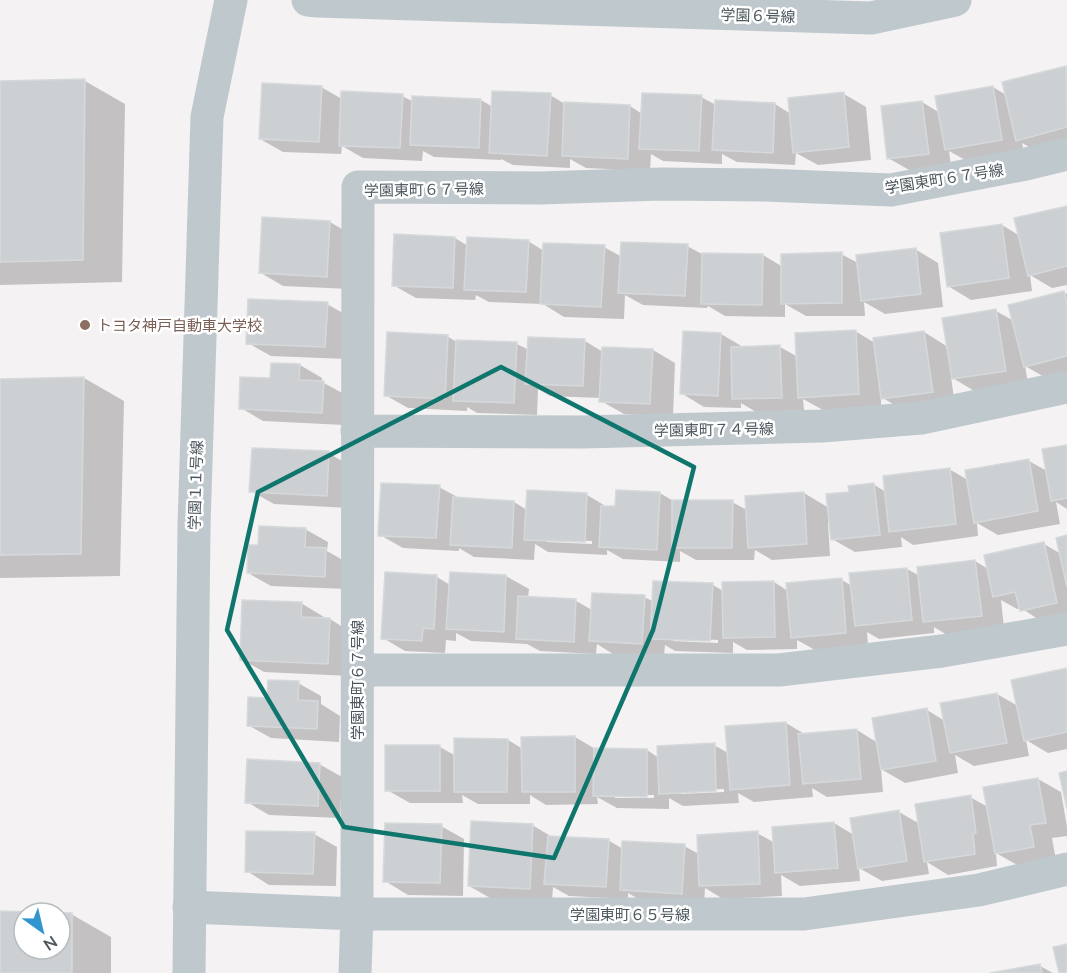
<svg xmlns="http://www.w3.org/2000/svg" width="1067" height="973" viewBox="0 0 1067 973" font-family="Lato,'Noto Sans JP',sans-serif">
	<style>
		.shadow { fill: #0003; fill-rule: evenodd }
		.building { fill: #ccd0d2; stroke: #d6d9dc; stroke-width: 1.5; fill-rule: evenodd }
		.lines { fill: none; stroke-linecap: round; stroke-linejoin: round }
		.minor { stroke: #bfc8cc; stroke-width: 33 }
		.marked { fill: none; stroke: #0f766e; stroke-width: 4.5; stroke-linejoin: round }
		.education-dot { fill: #8d6e63; stroke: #fff; stroke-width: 2 }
		.labels { text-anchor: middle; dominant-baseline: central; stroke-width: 5; stroke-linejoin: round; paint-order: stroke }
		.street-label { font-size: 15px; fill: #4c585d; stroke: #fff }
		.education-label { font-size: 15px; fill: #785e54; stroke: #fff; text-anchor: start }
	</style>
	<rect width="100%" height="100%" fill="#f4f2f2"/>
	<path class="shadow" d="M1066 68 1067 69V146L1040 153 1022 143 1024 152 969 162 949 151 951 166 911 171 888 158 922 102 940 113 993 87 1006 95Z
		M85 81 125 104 122 282 0 285V83Z
		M321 87 342 99 402 96 414 102 481 100 493 107 550 95 565 104 630 106 642 114 701 97 716 105 775 104 791 114 844 94 866 107 871 160 818 165 796 153 795 165 737 162 722 154V164L663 161 651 154 650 171 586 168 570 159V168L513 165 501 159V160L434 157 423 151 422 161 363 158 342 146 341 154 283 152 260 139Z
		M1067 207V285L1052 288 1030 275 1032 291 971 300 948 286 1002 225 1020 236Z
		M330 222 352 235 350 289 283 286 261 273Z
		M455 238 468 246 528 241 544 251 604 247 622 257 687 246 702 254 763 255 783 267 841 254 858 263 915 249 938 263 943 307 885 314 864 302 865 316H806L785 304V317L725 316 708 306 707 308 643 305 625 295 624 319 564 317 543 304 489 302 476 295 475 300 416 298 393 285Z
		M1064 292 1067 294V374L1048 379 1025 366 1028 383 976 392 951 377 955 405 905 411 881 397V406L823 410 803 399 804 410 756 412 741 403V408L704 407 681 393 721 334 743 347H780L798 357 855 331 875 343 924 332 948 347 996 311 1014 321Z
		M327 304 350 317 347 359 271 356 248 343Z
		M447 336 455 341 517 344 529 350 585 341 603 352 653 350 675 363 673 416 624 414 601 401V398L550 396 538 389 537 415 477 413 467 407V411L408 408 385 395Z
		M300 365 322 378V382L346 395 344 425 263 421 241 408 271 380Z
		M84 378 124 401 120 576 0 578V381Z
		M1067 446V509L1056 502 1060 524 998 535 977 523 978 536 913 545 901 537 902 547 855 552 832 539 830 522H828L830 556 772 560 755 550 754 560H696L680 551V562L623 559 607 550V555L548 552 535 544 534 560 474 557 459 548V551L403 548 380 535 439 487 461 499 514 502 527 510 587 495 609 508 660 493 675 502H732L747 510 804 493 829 508 850 493 873 484 886 492 949 469 968 480 1029 461 1047 471ZM547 539 592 541V544L547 542Z
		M328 453 351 466 349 508 274 504 251 491Z
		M305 529 328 542 327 551 348 563 347 589 271 586 248 573 259 547Z
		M1067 537V618L1044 623 1021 608 1017 609 1001 600 1004 628 947 635 934 627V633L879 639 867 632 868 645 815 650 797 640V649L747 650 733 642V653L675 651 665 645 664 656 613 654 597 644 596 654 540 651 527 644 471 641 456 633V641L446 640 445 653 405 651 383 638 437 577 450 585 451 573 506 576 529 589 528 598 576 601 592 610 644 597 654 602 713 585 723 591 774 582 788 591 842 580 852 586 907 569 920 576 975 561 988 569 1044 544 1061 554ZM673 638 718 640V643L673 641Z
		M301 603 324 617V619H330L352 633 350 676 264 672 241 659Z
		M1067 669V749L1048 753 1026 740 1029 756 974 766 955 755 958 773 905 783 881 769 883 792 827 797 812 788 813 797 754 802 738 793 739 803 683 806 669 798V809L617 808 597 797 598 804 546 805 530 795V804H478L462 795 463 803H410L387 790 440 747 456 756 508 740 523 749 575 737 597 750H647L659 758 714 745 728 753 786 723 806 735 857 730 878 743 927 710 945 721 997 694 1018 706ZM724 789V792L681 794V791ZM615 795H654V798H615Z
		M298 683 321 696V704L340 716 339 742 271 738 248 725 269 700Z
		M319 764 342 777 340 818 269 815 247 802Z
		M1038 779 1061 792 1067 827V836L1052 838 1056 860 1019 866 996 853 997 866 948 875 927 862 929 874 882 881 859 868 860 881 800 886 781 875 782 896 723 899 705 888 704 906 644 902 628 893V899L569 896 553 887 552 901 492 899 469 886 532 825 554 838 608 840 623 849 684 846 699 854 757 833 775 843 834 823 854 835 899 812 920 824 970 797 988 807Z
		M441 826 464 839 463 896 408 895 385 881Z
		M314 834 337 847 336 886 269 885 247 871Z
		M0 913H24V949H60V914H71L111 937V973H0Z
		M1040 966 1053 973H998Z"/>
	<path class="building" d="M1066 66 1067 127 1016 141 1002 82Z
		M85 79 83 260 0 262V81Z
		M262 83 322 86 319 142 259 139Z
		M993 86 1002 140 945 150 935 96Z
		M341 91 403 94 400 148 339 146Z
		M492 91 551 93 547 156 489 153Z
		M844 92 849 147 793 153 788 98Z
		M642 93 702 95 699 151 639 149Z
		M412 96 481 99 479 148 410 145Z
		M715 100 775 103 773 153 712 150Z
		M922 101 929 154 887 159 881 106Z
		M564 102 630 105 628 159 562 156Z
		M1067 206V266L1028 276 1014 218Z
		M262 217 330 221 327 277 259 273Z
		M1002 224 1009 278 947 287 940 233Z
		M394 234 455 237 453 288 392 286Z
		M467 237 529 240 526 292 464 290Z
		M621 242 688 244 685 296 618 293Z
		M543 243 605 245 601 307 540 304Z
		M916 248 921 294 861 301 856 255Z
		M842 252V303L781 304V254Z
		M702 253 763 254 762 305 701 304Z
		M1064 291 1067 303V356L1024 367 1008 305Z
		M248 299 328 302 325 347 246 344Z
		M996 309 1006 371 952 379 942 318Z
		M856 330 859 394 798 398 795 333Z
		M683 331 721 333 718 396 680 394Z
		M924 331 933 392 881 399 873 338Z
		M387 332 448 335 445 399 384 396Z
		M528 337 585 339 583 386 525 384Z
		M456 340 517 342 514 403 453 401Z
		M780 345 782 398 732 399 731 347Z
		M602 347 653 349 650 404 599 402Z
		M271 363 300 364 299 380 324 381 322 413 239 409 240 377 270 378Z
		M84 377 81 554 0 555V379Z
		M1067 445V498L1051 501 1042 449Z
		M252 448 329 451 327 496 249 492Z
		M1029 459 1038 511 974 523 965 470Z
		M950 468 956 524 889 532 883 476Z
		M381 483 440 485 436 538 378 536Z
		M874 483 880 535 831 540 826 494 849 492 848 486Z
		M527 490 587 493 585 542 524 540Z
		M616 490 660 492 657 550 599 547 601 506H615Z
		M804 492 807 544 748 548 745 496Z
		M453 497 514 501 512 548 450 545Z
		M672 500H733L732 548H672Z
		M259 526 306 528 305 547 326 548 325 577 247 573 248 545H258Z
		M1067 535V587L1056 538Z
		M1044 542 1057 603 1020 611 1015 592 993 597 984 555Z
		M975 560 982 616 923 622 917 567Z
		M907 568 912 620 855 626 849 573Z
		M385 572 437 575 434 629 423 628 422 641 381 639Z
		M450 572 506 575 504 632 446 629Z
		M842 578 846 633 791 638 786 583Z
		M653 581 713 583 710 641 650 639Z
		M774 581 775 637 723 638 722 582Z
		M592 593 645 595 642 644 589 641Z
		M518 596 576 599 574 642 516 639Z
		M242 600 302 602 301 617 330 618 328 664 240 660Z
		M1067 668V732L1024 741 1011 680Z
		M268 680 299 681 298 700 318 701 317 729 247 726 248 697 267 698Z
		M997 693 1007 743 950 753 940 703Z
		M927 708 936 761 881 770 872 718Z
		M786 722 790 785 730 790 725 726Z
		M857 729 861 779 803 784 798 734Z
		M575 736V792H522L521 737Z
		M454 738 508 739 507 792H454Z
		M715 743 716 791 659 794 657 746Z
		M385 745H440V791H385Z
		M594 748 647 749V797L593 796Z
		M247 759 320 763 318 806 245 803Z
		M1067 771V809L1059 773Z
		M1038 778 1046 823 1030 825 1034 847 995 854 983 787Z
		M971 795 976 833 973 834 975 854 924 862 915 804Z
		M899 810 907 861 858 869 850 818Z
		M471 821 533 824 530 889 468 886Z
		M834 822 838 868 775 873 772 827Z
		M385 823 442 824 440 883 383 882Z
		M246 831 315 832 313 874 245 872Z
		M758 831 760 884 699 886 697 835Z
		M548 836 609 839 606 887 544 884Z
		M622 841 685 844 682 894 620 890Z
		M0 911 72 913V973H0ZM24 913H60V949H24Z
		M1067 944V973H1059L1053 947Z
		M1040 964 1042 973H990Z"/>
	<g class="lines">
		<path class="minor" d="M308 0 318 1 871 18 955 0
			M357 431 582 432 822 426 921 418 1067 387
			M357 670H779L942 651 1067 629
			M189 907 357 914H804L979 890 1067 869
			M189 973 194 526 207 117 231 0
			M355 973 357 914 358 187 541 188 661 184 764 185 891 190 1026 164 1067 154"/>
	</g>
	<path class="marked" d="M501 367 694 467 653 630 554 858 344 827 227 630 258 492Z"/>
	<circle class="education-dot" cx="85" cy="325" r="6"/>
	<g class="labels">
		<g class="street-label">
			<text transform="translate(758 15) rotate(2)">学園６号線</text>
			<text transform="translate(944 178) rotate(-9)">学園東町６７号線</text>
			<text transform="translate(424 189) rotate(-1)">学園東町６７号線</text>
			<text transform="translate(714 429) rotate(-1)">学園東町７４号線</text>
			<text transform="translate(195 485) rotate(-88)">学園１１号線</text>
			<text transform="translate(357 680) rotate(-90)">学園東町６７号線</text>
			<text x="630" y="914">学園東町６５号線</text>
		</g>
		<g class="education-label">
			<text x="97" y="325">トヨタ神戸自動車大学校</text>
		</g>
	</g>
	<g transform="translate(42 931) rotate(146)"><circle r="28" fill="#ffffff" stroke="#b7bcbe" stroke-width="1.5"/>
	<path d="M0-4.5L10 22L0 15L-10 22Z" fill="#3195ce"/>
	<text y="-9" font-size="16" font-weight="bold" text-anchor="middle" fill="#4c585d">N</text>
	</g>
</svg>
